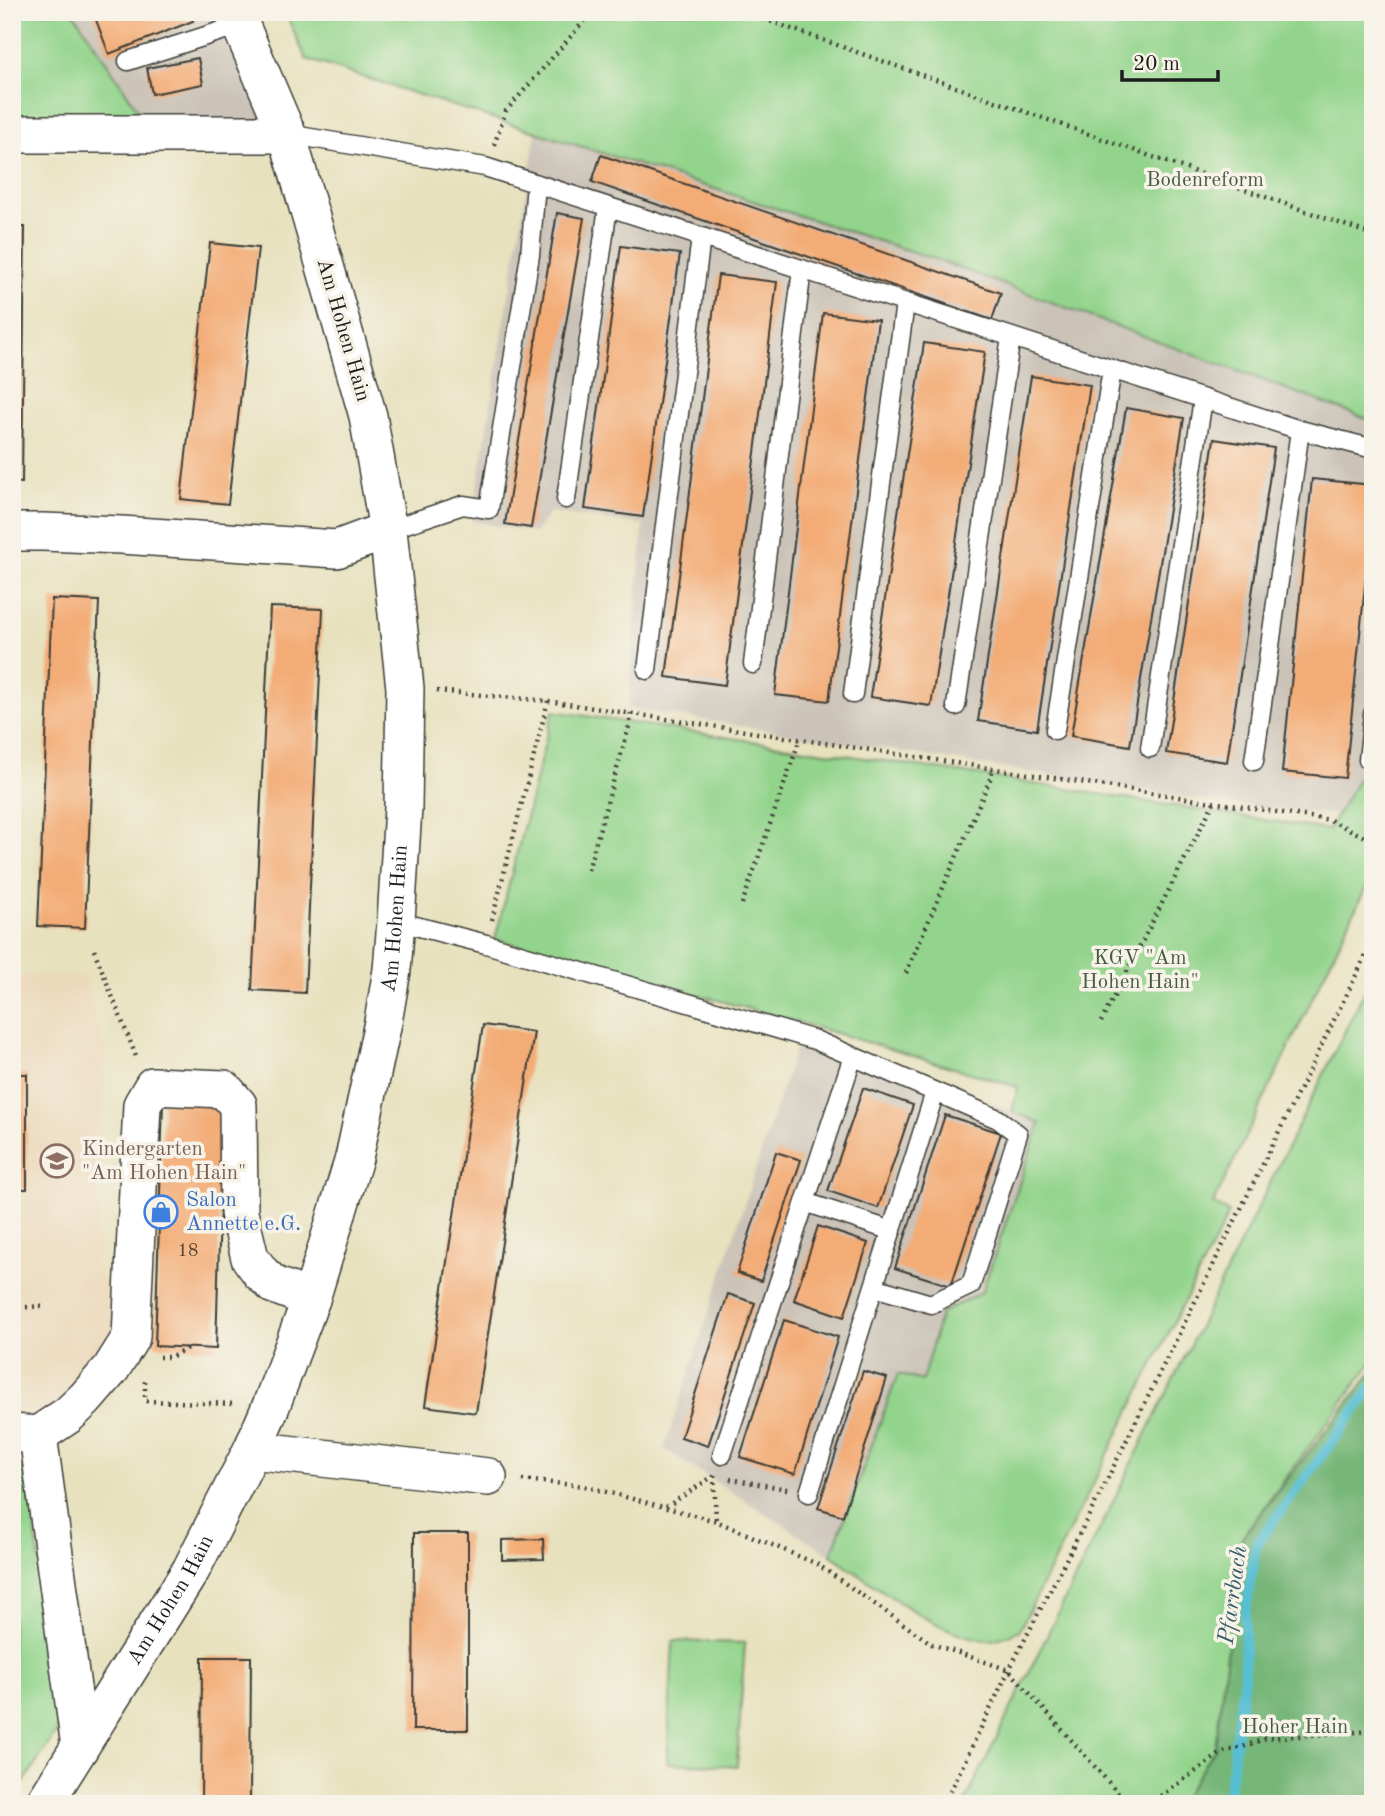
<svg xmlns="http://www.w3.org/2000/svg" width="1385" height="1816" viewBox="0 0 1385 1816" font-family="'Old Standard TT',serif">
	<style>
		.built { fill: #ebd8ba }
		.industrial { fill: #cbc3b8 }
		.green { fill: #93d48c; stroke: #587854; stroke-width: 2 }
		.forest { fill: #76b678; stroke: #49694a; stroke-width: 2 }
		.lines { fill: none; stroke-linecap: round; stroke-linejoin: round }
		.stream { stroke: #57bfd4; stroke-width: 10 }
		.building { fill: #f3ac76 }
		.lane-casing { stroke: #3a3a34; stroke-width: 21 }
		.street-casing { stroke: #3a3a34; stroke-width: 40 }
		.path { stroke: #3a3a34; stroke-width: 4.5; stroke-dasharray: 2 5; stroke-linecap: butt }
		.lane { stroke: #fff; stroke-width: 18 }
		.street { stroke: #fff; stroke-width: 37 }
		.labels { text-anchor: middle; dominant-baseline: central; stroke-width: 7; stroke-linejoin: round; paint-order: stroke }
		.number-label { font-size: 18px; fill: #524032 }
		.park-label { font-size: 21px; fill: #465c43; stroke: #f7f3e8 }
		.street-label { font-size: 21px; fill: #1c1c1c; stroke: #f7f3e8 }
		.education-label { font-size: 21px; fill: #785e54; stroke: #f7f3e8; text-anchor: start }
		.shop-label { font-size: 21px; fill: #366cbe; stroke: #f7f3e8; text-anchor: start }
		.water-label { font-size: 23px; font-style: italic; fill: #345d66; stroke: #f7f3e8 }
	</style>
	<rect width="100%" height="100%" fill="#f7f3e8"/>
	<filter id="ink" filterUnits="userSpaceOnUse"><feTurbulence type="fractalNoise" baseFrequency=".0143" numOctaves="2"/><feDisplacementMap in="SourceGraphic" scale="14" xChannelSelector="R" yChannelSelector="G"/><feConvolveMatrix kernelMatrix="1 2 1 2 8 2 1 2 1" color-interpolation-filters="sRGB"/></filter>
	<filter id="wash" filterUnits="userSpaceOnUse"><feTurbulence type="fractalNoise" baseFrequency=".00686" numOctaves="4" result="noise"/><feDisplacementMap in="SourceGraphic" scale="28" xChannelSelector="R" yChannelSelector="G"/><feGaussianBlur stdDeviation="1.57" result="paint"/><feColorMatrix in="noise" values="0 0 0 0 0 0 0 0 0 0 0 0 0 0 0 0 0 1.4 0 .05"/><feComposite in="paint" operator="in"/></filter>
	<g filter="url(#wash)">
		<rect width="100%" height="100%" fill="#e7e1be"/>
		<path class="built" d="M12 975 84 976 106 1052 96 1270 125 1313 72 1404 12 1424Z"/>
		<path class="industrial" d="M73 12H235L287 134H154Z
			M536 132 932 258 1373 421V771L1359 778 1338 815 1215 802 628 708 643 525 550 512 535 533 472 521Z
			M802 1028 1041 1123 982 1292 941 1313 922 1381 898 1374 831 1555 664 1449Z"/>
		<path class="green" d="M12 12H73L154 134H12Z
			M285 12H1373V421L932 258 306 59Z
			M553 711 991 777 1328 830 1359 778 1373 771V873L1213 1204 1229 1213 1019 1631C1009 1634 997 1641 987 1640 932 1633 876 1585 831 1555L898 1374 922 1381 941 1313 982 1292 1040 1123 1012 1111 1018 1087 808 1025 495 939Z
			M1373 974V1361L1242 1537 1215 1748 1179 1804H964Z
			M12 1461 22 1468 29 1477 60 1726 12 1801Z
			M673 1641 745 1643 737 1766 667 1763Z"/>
		<path class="forest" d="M1373 1371V1804H1179L1215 1748 1242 1537Z"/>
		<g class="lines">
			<path class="stream" d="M1227 1804 1244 1677 1245 1617 1256 1545 1373 1386"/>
		</g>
		<g id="blocks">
			<path class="building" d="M93 12H189L193 21 109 54Z
				M198 58 203 84 152 94 147 68Z
				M601 155 1001 293 992 320 592 182Z
				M557 213 584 218 531 528 505 524Z
				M12 227H25L22 483 12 482Z
				M210 243 258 248 228 504 181 499Z
				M621 246 680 254 643 517 585 509Z
				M718 275 777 282 725 685 666 677Z
				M823 313 878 320 829 701 775 695Z
				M924 343 985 352 931 706 870 697Z
				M1031 376 1090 385 1037 730 978 721Z
				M1126 408 1184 418 1130 746 1071 736Z
				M1214 439 1274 448 1227 762 1166 753Z
				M1312 479 1373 485V509L1345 778 1282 772Z
				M52 599 99 601 85 928 38 926Z
				M270 607 323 609 305 993 252 990Z
				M483 1025 534 1032 476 1413 425 1406Z
				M12 1074H27V1189H12Z
				M863 1088 913 1105 878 1208 828 1191Z
				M163 1102 223 1104 216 1349 155 1346Z
				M945 1115 1001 1133 951 1286 895 1268Z
				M776 1152 801 1160 761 1281 737 1273Z
				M818 1226 868 1243 844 1317 794 1300Z
				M728 1294 755 1303 708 1446 681 1437Z
				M784 1320 838 1337 795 1474 740 1457Z
				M863 1371 887 1378 843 1516 818 1508Z
				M414 1533H468V1730H413Z
				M543 1539 544 1559 502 1560V1540Z
				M202 1657H251L250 1804H201Z"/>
		</g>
	</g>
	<g filter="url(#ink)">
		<use href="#blocks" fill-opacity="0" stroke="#3a3a34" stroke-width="2"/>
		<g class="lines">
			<defs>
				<path id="lane" d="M128 61 240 25
					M287 134 485 167 1300 430 1370 448 1373 450
					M566 499 608 207
					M388 530 463 505 489 509 530 255 536 184
					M753 664 802 269
					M647 670 701 237
					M853 694 905 303
					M956 706 1011 337
					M1055 730 1112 369
					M1150 748 1203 399
					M1368 760 1373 714
					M1254 761 1300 430
					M396 921 486 944 815 1040 998 1119 1018 1134 971 1285 931 1304 874 1287
					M805 1202 892 1231
					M722 1455 853 1056
					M809 1493 935 1092"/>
				<g id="street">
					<path d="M12 134H287"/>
					<path d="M12 532H43L121 535 337 549 388 530"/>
					<path d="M12 1433 38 1435 68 1415 85 1399 111 1369 131 1337 142 1105 153 1086 224 1089 238 1105 239 1213 250 1258 261 1273 274 1285 311 1299"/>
					<path d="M38 1435 80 1747"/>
					<path d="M252 1450 488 1477"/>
					<path id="s1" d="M44 1804 191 1570 252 1450 271 1406 311 1299 354 1158 383 1022 392 970 396 921 403 808 405 688 388 530 368 416 287 134 235 12"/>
				</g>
			</defs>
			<use href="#lane" class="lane-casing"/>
			<use href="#street" class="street-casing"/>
			<path class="path" d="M744 12 1373 235
				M494 145 506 111 592 12
				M437 691 548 701 1330 820 1373 841
				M588 870 630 723 631 713
				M742 904 800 739
				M492 920 548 701
				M94 950 137 1059
				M906 973 991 777 992 768
				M1101 1022 1214 802
				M12 1308 45 1306
				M159 1357H171L187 1348
				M145 1381V1401L235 1404
				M714 1475 716 1521
				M730 1479 787 1489
				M522 1480 584 1486 716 1521 817 1564 932 1644 1009 1670 1128 1804
				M666 1507 712 1477
				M944 1804 1009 1670 1101 1492 1373 941
				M1149 1804 1223 1752 1243 1747 1266 1738 1373 1731"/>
			<use href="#lane" class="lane"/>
			<use href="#street" class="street"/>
		</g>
	</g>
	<defs>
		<symbol id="school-ring" viewBox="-11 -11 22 22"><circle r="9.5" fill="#f7f3e8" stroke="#8d6e63" stroke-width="1.5"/><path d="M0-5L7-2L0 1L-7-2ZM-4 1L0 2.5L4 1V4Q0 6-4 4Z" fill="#8d6e63"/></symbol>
		<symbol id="shop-ring" viewBox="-11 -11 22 22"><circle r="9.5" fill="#f7f3e8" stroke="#3f7fe0" stroke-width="1.5"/><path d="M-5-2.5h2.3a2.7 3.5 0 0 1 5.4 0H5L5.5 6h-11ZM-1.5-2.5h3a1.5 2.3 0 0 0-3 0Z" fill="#3f7fe0"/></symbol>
	</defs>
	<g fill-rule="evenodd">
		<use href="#school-ring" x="38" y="1142" width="38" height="38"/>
		<use href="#shop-ring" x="142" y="1193" width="38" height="38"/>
	</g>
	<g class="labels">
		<g class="number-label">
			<text x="188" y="1251">18</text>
		</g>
		<g class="park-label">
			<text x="1205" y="180">Bodenreform</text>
			<text x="1140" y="958">KGV "Am<tspan x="1140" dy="24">Hohen Hain"</tspan></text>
			<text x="1295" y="1727">Hoher Hain</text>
		</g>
		<g class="street-label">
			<text transform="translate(343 330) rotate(74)">Am Hohen Hain</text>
			<text stroke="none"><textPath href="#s1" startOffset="964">Am Hohen Hain</textPath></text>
			<text stroke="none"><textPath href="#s1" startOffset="240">Am Hohen Hain</textPath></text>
		</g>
		<g class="education-label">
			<text x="82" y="1149">Kindergarten<tspan x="82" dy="24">"Am Hohen Hain"</tspan></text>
		</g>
		<g class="shop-label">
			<text x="186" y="1200">Salon<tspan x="186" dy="24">Annette e.G.</tspan></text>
		</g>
		<g class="water-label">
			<text transform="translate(1233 1595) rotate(-82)">Pfarrbach</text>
		</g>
	</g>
	<rect width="1385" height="1816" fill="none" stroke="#f7f3e8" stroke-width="42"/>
	<path d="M1122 70v10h96v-10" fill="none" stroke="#1c1c1c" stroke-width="3.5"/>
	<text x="1133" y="70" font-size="21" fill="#1c1c1c" stroke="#f7f3e8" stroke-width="5" paint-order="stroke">20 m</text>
</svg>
